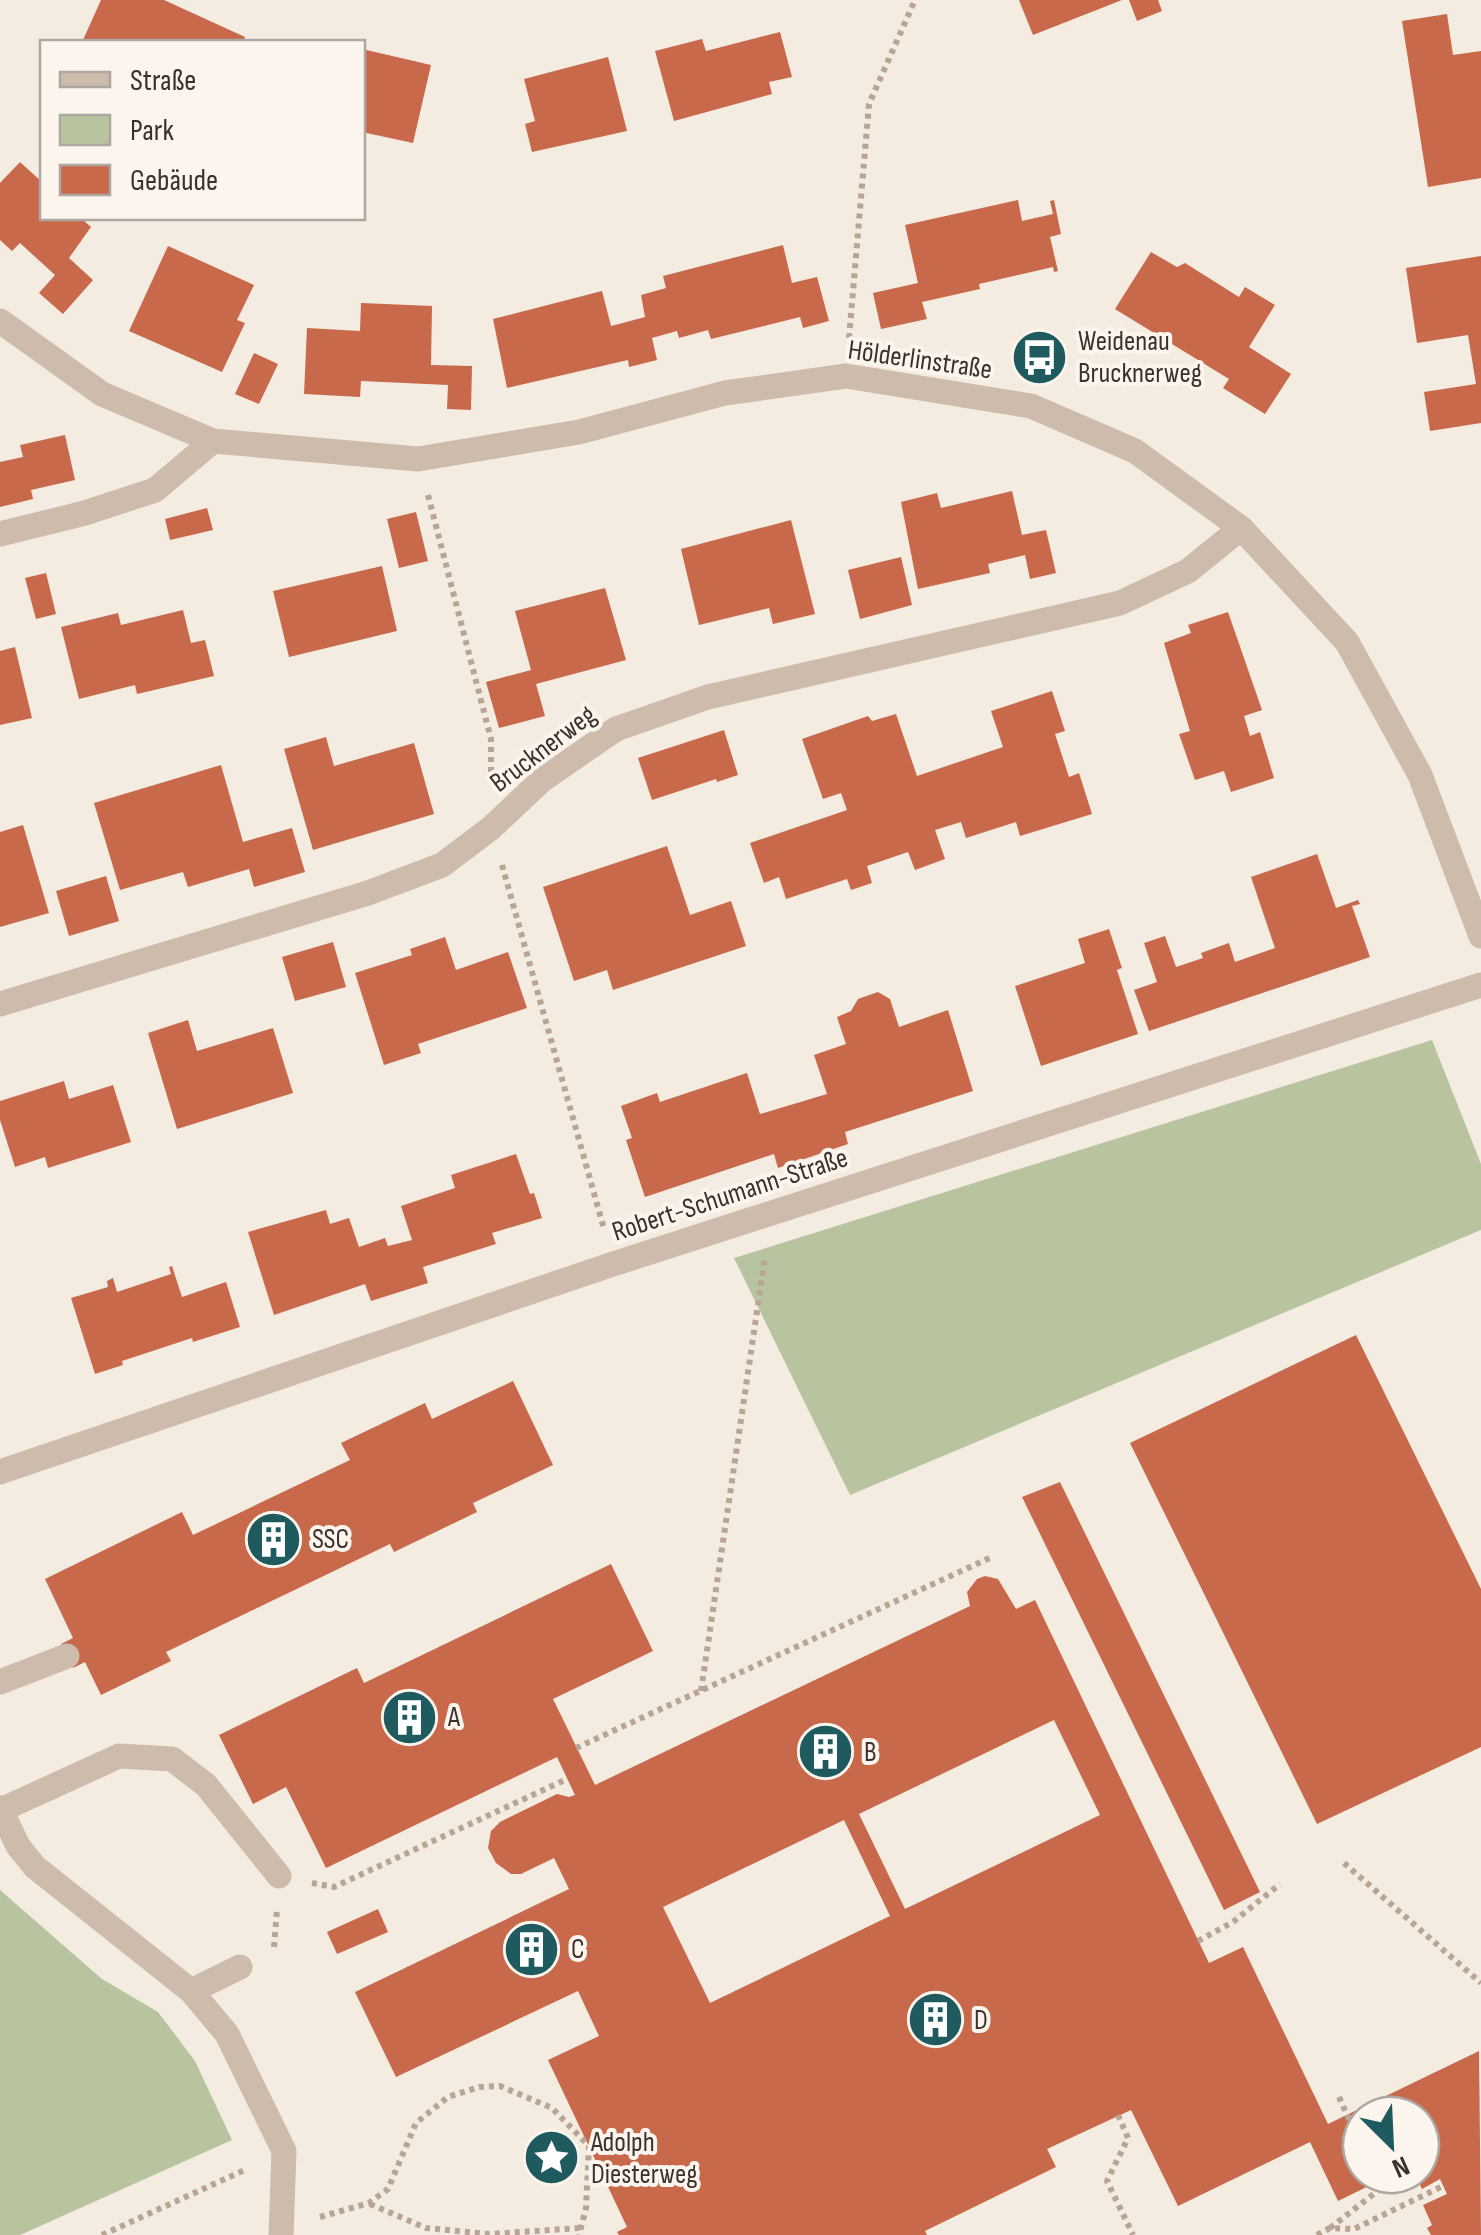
<svg xmlns="http://www.w3.org/2000/svg" width="1481" height="2235" viewBox="0 0 1481 2235" font-family="'Sofia Sans Condensed',sans-serif">
	<style>
		.green { fill: #b8c4a0 }
		.building { fill: #c8694b; fill-rule: evenodd }
		.lines { fill: none; stroke-linecap: round; stroke-linejoin: round }
		.path { stroke: #b9a596; stroke-width: 6; stroke-dasharray: 5 5; stroke-linecap: butt }
		.minor { stroke: #cdbbac; stroke-width: 25 }
		.labels { text-anchor: middle; dominant-baseline: central; stroke-width: 8; stroke-linejoin: round; paint-order: stroke }
		.poi-label { font-size: 28px; fill: #3b302b; stroke: #fbf5ee; text-anchor: start }
		.street-label { font-size: 28px; fill: #3b302b; stroke: #fbf5ee }
	</style>
	<rect width="100%" height="100%" fill="#f4ebe1"/>
	<path class="green" d="M1432 1040 1481 1164V1230L850 1495 734 1258Z
		M0 1890 102 1979 158 2012 195 2061 232 2140 20 2235H0Z"/>
	<path class="building" d="M101 0H164L245 37 243 42H89L83 40Z
		M1019 0H1122L1033 35Z
		M1129 0H1158L1162 11 1137 21Z
		M1447 14 1453 55 1481 51V178L1428 187 1402 21Z
		M780 32 792 77 769 82 772 94 674 121 655 51 702 39 706 51Z
		M362 49 431 65 413 143 362 132Z
		M608 57 627 131 532 152 525 124 535 121 524 79Z
		M20 162 42 182V218H81L91 227 69 258 93 280 63 314 39 293 55 275 20 243 12 251 0 240V183Z
		M1018 200 1022 221 1053 214 1050 201 1054 200 1061 234 1050 237 1058 271 1054 272 1053 267 979 284 980 289 922 302 927 319 881 329 873 293 918 283 905 225Z
		M783 245 792 283 817 277 829 321 803 328 800 317 711 339 708 330 679 338 677 331 652 338 657 360 629 367 628 360 507 388 493 319 602 291 611 326 619 324 645 317 641 295 666 288 663 276Z
		M168 246 254 285 237 320 245 323 222 372 129 331Z
		M1151 252 1177 267 1185 263 1239 297 1245 287 1275 305 1249 347 1291 374 1265 414 1223 388 1229 379 1115 309Z
		M1481 256V423L1430 431 1424 392 1476 384 1468 335 1417 343 1406 268Z
		M361 303 432 306 431 365 472 366 471 410 447 409 448 385 361 381 360 397 304 394 307 328 360 331Z
		M254 353 278 364 259 404 235 394Z
		M65 435 75 480 31 490 33 499 0 507V462L23 457 20 445Z
		M1012 491 1022 535 1046 530 1056 573 1030 579 1025 555 988 564 990 573 918 589 901 502 937 493 941 508Z
		M207 508 213 530 170 540 165 519Z
		M416 512 428 561 399 568 387 519Z
		M791 520 815 614 773 624 769 608 699 625 681 549Z
		M901 557 912 605 860 619 848 570Z
		M382 566 397 631 289 657 273 591Z
		M46 573 56 614 36 619 25 578Z
		M605 588 626 660 536 684 545 716 499 728 486 682 531 670 515 611Z
		M183 610 191 643 205 640 214 676 137 694 135 685 79 699 61 627 118 613 121 625Z
		M1228 612 1262 710 1244 716 1250 736 1260 732 1274 778 1231 792 1224 771 1195 780 1179 734 1190 731 1164 643 1191 633 1188 625Z
		M15 647 32 718 0 725V651Z
		M1052 691 1065 731 1055 734 1069 777 1079 773 1092 814 1020 836 1016 822 966 838 961 822 935 830 945 859 915 870 908 852 867 866 872 883 851 890 847 879 786 899 779 877 764 883 750 843 847 810 841 793 823 799 802 739 868 716 872 721 896 714 917 776 1003 747 991 711Z
		M724 730 738 775 717 782 716 779 652 800 638 758Z
		M326 737 334 766 414 743 434 814 313 850 284 749Z
		M221 765 243 842 292 828 305 872 254 887 249 869 188 887 183 872 120 890 94 803Z
		M23 825 49 913 0 927V832Z
		M667 846 690 915 731 901 746 946 613 990 607 970 574 981 543 887Z
		M1317 854 1336 908 1358 900 1360 904 1352 906 1370 957 1149 1031 1134 990 1157 982 1144 943 1165 936 1176 967 1203 958 1201 953 1229 943 1235 962 1275 948 1251 877Z
		M106 876 119 921 69 936 56 891Z
		M1109 929 1122 968 1117 970 1138 1034 1041 1066 1015 986 1085 963 1078 939Z
		M445 937 456 970 508 952 527 1008 418 1044 421 1053 384 1065 355 973 412 955 410 949Z
		M333 942 346 987 295 1001 282 957Z
		M878 992 890 999 899 1027 948 1010 973 1091 845 1132 848 1144 778 1168 774 1154 645 1197 626 1140 632 1138 621 1106 657 1093 660 1102 747 1073 760 1114 827 1094 814 1055 846 1044 837 1017 851 1011 858 999Z
		M188 1020 197 1051 273 1028 293 1093 177 1129 148 1033Z
		M64 1081 69 1099 113 1085 131 1142 48 1168 45 1157 15 1167 0 1120V1101Z
		M516 1154 530 1194 534 1193 542 1218 492 1233 496 1244 423 1267 428 1283 371 1301 365 1284 274 1315 248 1232 326 1210 330 1224 349 1218 359 1247 385 1238 388 1246 412 1240 401 1206 455 1188 451 1175Z
		M172 1266 182 1297 226 1282 240 1327 193 1342 192 1338 122 1361 123 1365 95 1374 71 1298 108 1287 107 1281 113 1278 117 1292 171 1274 169 1267Z
		M1356 1335 1481 1589V1747L1317 1824 1130 1443Z
		M513 1381 553 1465 473 1503 477 1512 394 1552 390 1544 166 1652 171 1661 101 1695 85 1662 73 1668 61 1644 73 1638 45 1579 182 1512 193 1535 350 1460 341 1443 425 1403 432 1419Z
		M1060 1482 1260 1892 1224 1910 1022 1497Z
		M611 1564 653 1651 553 1699 595 1785 970 1606 967 1592 977 1579 985 1576 998 1579 1016 1609 1035 1600 1209 1963 1243 1947 1328 2124 1479 2051 1481 2235H1431L1427 2228 1432 2225 1423 2205 1447 2194 1440 2179 1422 2189 1417 2179 1396 2190 1389 2176 1338 2201 1310 2142 1178 2206 1131 2110 1047 2149 1056 2167 925 2231 927 2235H619L617 2232 627 2227 548 2060 599 2036 578 1991 396 2077 355 1992 569 1889 554 1858 521 1874H511L496 1863 488 1848 491 1831 500 1822 557 1794 569 1797 575 1795 557 1757 326 1868 286 1787 253 1804 219 1735 357 1668 364 1683ZM1054 1720 1100 1815 905 1909 859 1814ZM844 1820 890 1916 710 2003 663 1907ZM1361 2115H1421V2175H1361Z
		M378 1909 388 1932 337 1954 327 1932Z"/>
	<g class="lines">
		<path class="path" d="M849 338 869 104 915 0
			M428 495 491 739V774
			M502 865 604 1229
			M701 1691 765 1257
			M576 1748 994 1556
			M1344 1863 1481 1983
			M312 1883 334 1887 567 1779
			M1198 1941 1233 1922 1280 1884
			M274 1947 277 1910
			M1339 2097 1361 2146
			M1118 2115 1128 2138 1107 2181 1133 2235
			M370 2204 426 2228 489 2234 580 2228
			M320 2217 369 2203 388 2189 416 2123 448 2097 479 2087 500 2086 552 2108 589 2146 586 2208 579 2235
			M1330 2228 1380 2189 1374 2175
			M102 2235 247 2169
			M1317 2235 1330 2228 1354 2229 1443 2186"/>
		<path class="minor" d="M0 321 102 394 213 441 418 459 579 432 725 393 846 376 1031 406 1135 451 1241 528 1347 642 1420 775 1481 936
			M0 534 85 513 155 490 213 441
			M0 1004 368 893 442 865 491 828 542 780 616 729 708 697 1120 603 1188 571 1241 528
			M0 1472 613 1264 1481 985
			M0 1682 67 1656
			M0 1808 18 1846 35 1867 191 1991 227 2034 284 2151 281 2235
			M1 1810 119 1756 172 1759 206 1785 279 1876
			M191 1991 240 1967"/>
	</g>
	<defs>
		<symbol id="bus-disc" viewBox="-11 -11 22 22"><circle r="9.5" fill="#1f5a5e" stroke="#fbf5ee"/><path d="M-5-6H5V4H4V6H2V4H-2V6H-4V4H-5ZM-3.5-4V0h7V-4ZM-3.5 1.2v1.5H-2V1.2ZM2 1.2v1.5H3.5V1.2Z" fill="#fff"/></symbol>
		<symbol id="building-disc" viewBox="-11 -11 22 22"><circle r="9.5" fill="#1f5a5e" stroke="#fbf5ee"/><path d="M-4-6H4V6H1V3H-1V6H-4ZM-2.5-4.3h1.7v1.8h-1.7ZM.8-4.3h1.7v1.8H.8ZM-2.5-1h1.7V.8h-1.7ZM.8-1h1.7V.8H.8Z" fill="#fff"/></symbol>
		<symbol id="sight-disc" viewBox="-11 -11 22 22"><circle r="9.5" fill="#1f5a5e" stroke="#fbf5ee"/><path d="M0-6L1.8-2.2L6-1.7L2.9 1.2L3.7 5.4L0 3.3L-3.7 5.4L-2.9 1.2L-6-1.7L-1.8-2.2Z" fill="#fff"/></symbol>
	</defs>
	<g fill-rule="evenodd">
		<use href="#bus-disc" x="1008" y="326" width="63" height="63"/>
		<use href="#building-disc" x="242" y="1508" width="63" height="63"/>
		<use href="#building-disc" x="378" y="1686" width="63" height="63"/>
		<use href="#building-disc" x="794" y="1720" width="63" height="63"/>
		<use href="#building-disc" x="500" y="1918" width="63" height="63"/>
		<use href="#building-disc" x="904" y="1988" width="63" height="63"/>
		<use href="#sight-disc" x="520" y="2126" width="63" height="63"/>
	</g>
	<g class="labels">
		<g class="poi-label">
			<text x="1078" y="341">Weidenau<tspan x="1078" dy="32">Brucknerweg</tspan></text>
			<text x="312" y="1539">SSC</text>
			<text x="448" y="1717">A</text>
			<text x="864" y="1752">B</text>
			<text x="571" y="1949">C</text>
			<text x="974" y="2020">D</text>
			<text x="591" y="2142">Adolph<tspan x="591" dy="32">Diesterweg</tspan></text>
		</g>
		<g class="street-label">
			<text transform="translate(920 360) rotate(8)">Hölderlinstraße</text>
			<text transform="translate(543 749) rotate(-37)">Brucknerweg</text>
			<text transform="translate(730 1195) rotate(-18)">Robert-Schumann-Straße</text>
		</g>
	</g>
	<rect x="40" y="40" width="325" height="180" fill="#fbf5ee" stroke="#aea6a0" stroke-width="2.5"/>
	<rect x="60" y="72" width="50" height="15" fill="#cdbbac" stroke="#aea6a0" stroke-width="2.5"/>
	<text x="130" y="90" font-size="30" fill="#3b302b">Straße</text>
	<rect x="60" y="115" width="50" height="30" fill="#b8c4a0" stroke="#aea6a0" stroke-width="2.5"/>
	<text x="130" y="140" font-size="30" fill="#3b302b">Park</text>
	<rect x="60" y="165" width="50" height="30" fill="#c8694b" stroke="#aea6a0" stroke-width="2.5"/>
	<text x="130" y="190" font-size="30" fill="#3b302b">Gebäude</text>
	<g transform="translate(1391 2145) rotate(156)"><circle r="48" fill="#fbf5ee" stroke="#aea6a0" stroke-width="2.5"/>
	<path d="M0-8L18 38L0 25L-18 38Z" fill="#1f5a5e"/>
	<text y="-15" font-size="28" font-weight="bold" text-anchor="middle" fill="#3b302b">N</text>
	</g>
</svg>
